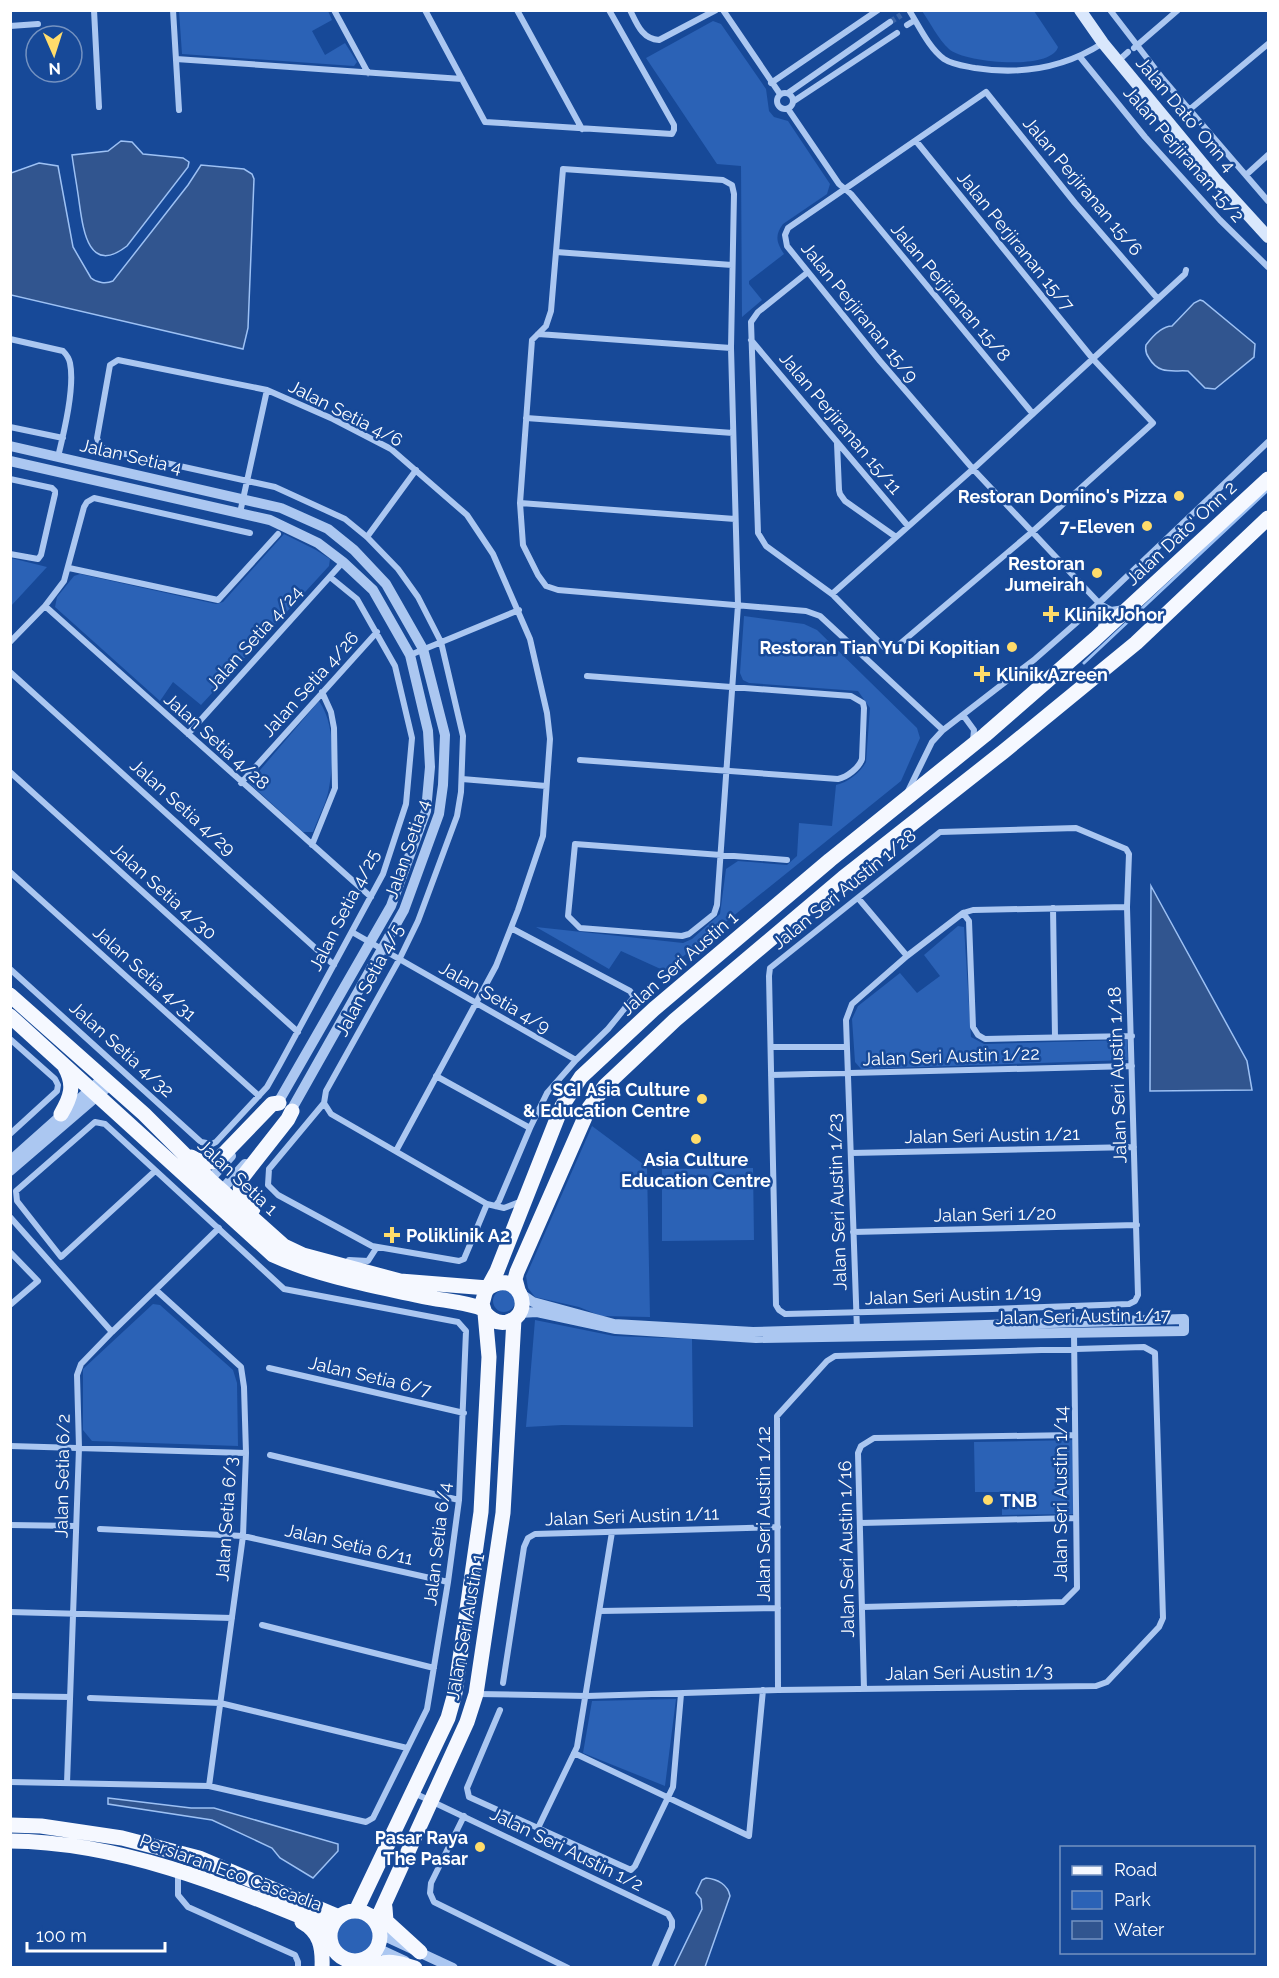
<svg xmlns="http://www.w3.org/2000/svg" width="1279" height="1978" viewBox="0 0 1279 1978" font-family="Raleway,sans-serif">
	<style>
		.green { fill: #2b62b6 }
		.water { fill: #31558f; stroke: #9dc1f4; stroke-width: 1.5 }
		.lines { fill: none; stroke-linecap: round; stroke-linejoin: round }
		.stream { stroke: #9dc1f4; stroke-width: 3 }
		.minor-tunnel { stroke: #3a64a7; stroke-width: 6; stroke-dasharray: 6 3; stroke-linecap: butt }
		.minor { stroke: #abc7f1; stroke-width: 6 }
		.tertiary { stroke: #abc7f1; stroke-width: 10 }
		.secondary { stroke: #d9e7fc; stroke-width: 12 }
		.primary { stroke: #f5f8ff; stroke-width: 15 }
		.poi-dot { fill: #ffdc6b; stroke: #174998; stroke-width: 2 }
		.labels { text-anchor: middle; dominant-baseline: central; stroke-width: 5; stroke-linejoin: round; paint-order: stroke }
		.street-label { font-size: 18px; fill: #fff; stroke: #174998 }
		.poi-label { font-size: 18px; font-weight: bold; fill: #fff; stroke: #174998; text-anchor: end }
	</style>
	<rect width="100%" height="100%" fill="#174998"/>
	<path class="green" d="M179 11H328L332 20 312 31 325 55 345 43 357 62 354 66 182 54Z
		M922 11H1034L1058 47C1051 71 964 63 949 49 938 39 930 22 922 11Z
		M713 21 721 24 766 89 769 111 774 117 788 121 830 184 827 194 783 224C774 236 777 243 784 254L749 281V284L762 300 742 317 741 166 717 164 646 58Z
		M284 534 316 550 330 559 329 566 201 705 173 682 160 701 55 607 57 597 74 576 80 574 216 604 223 602Z
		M11 558 47 567 11 606 10 558Z
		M744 616 804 624 817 630 917 728 920 738 901 781 665 971 621 951 609 969 536 927 683 943 692 939 720 914 726 869 738 861 787 865 797 856 799 823 832 826 836 785C847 783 861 772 866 762L870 708 858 691 749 683 743 680 740 673Z
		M319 701C335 724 334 761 329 788 327 802 318 818 313 832H303L249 783Z
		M958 926 964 927 971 1037 984 1044 1127 1040 1128 1060 861 1069 855 1062 852 1019 858 1006 900 973 917 993 940 976 924 955Z
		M592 1126 647 1167 650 1317 601 1316 579 1307 535 1297 528 1288 526 1276Z
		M753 1168 754 1240 662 1241V1169Z
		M493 1301a11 11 0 1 1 22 0a11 11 0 1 1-22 0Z
		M153 1304 160 1305 233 1370 237 1383 238 1446 92 1441 83 1430V1369Z
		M535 1320 614 1336 692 1339 693 1427 562 1425 526 1427Z
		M1075 1440 1076 1514 1002 1515V1492H975L974 1442Z
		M676 1699 665 1786 583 1753 592 1701Z
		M337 1936a18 18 0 1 1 36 0a18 18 0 1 1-36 0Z"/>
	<path class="water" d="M121 141 132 142 143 154 183 158 189 162 188 167 127 246C88 276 83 229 79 201 77 186 74 170 72 155L108 151Z
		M39 163 58 166 73 247 91 278C97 283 106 284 113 281L188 185 201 165 244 169 252 174 254 179 248 328 243 349 11 295V173Z
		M1200 300 1203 301 1255 344 1254 357 1215 389 1205 388 1188 371C1172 370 1159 375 1149 358 1146 354 1145 350 1146 345 1152 337 1161 326 1172 326L1194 303Z
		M1151 886 1247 1061 1252 1090 1150 1091Z
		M108 1798 191 1808H214L338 1844V1851L313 1878 280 1858 272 1848 212 1820 108 1804Z
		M706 1878C718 1879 728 1885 730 1896L705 1967H674L702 1909 701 1899 696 1893 702 1880Z"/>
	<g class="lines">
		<path class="stream" d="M1084 663 1268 490"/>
		<path class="minor-tunnel" d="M890 22 901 15"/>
		<path class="minor" d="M94 10 99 107
			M173 10 179 110
			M334 10 368 73
			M425 10 485 122 672 134 674 130V125L609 10
			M517 10 582 129
			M630 10C637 24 642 39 659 40L716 10
			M723 10 780 94
			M909 10C919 26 929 48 944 59 953 65 965 66 975 68 1020 75 1064 68 1103 43
			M1110 10 1163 79 1268 201
			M907 25 915 20
			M10 26 38 24
			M1134 48 1178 10
			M1080 57 1145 137 1220 220 1268 267
			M176 59 462 79
			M1118 61 1128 52
			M771 83 878 10
			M777 101a8 8 0 1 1 16 0a8 8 0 1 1-16 0Z
			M788 93 890 22
			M794 101 897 33
			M788 109 839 184 851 194 1033 414
			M1189 110 1268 44
			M1246 175 1268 155
			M556 252 732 265
			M808 272 758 312 751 322 758 533 766 546 832 594 884 647 889 650 895 648 1032 532 1153 423 1093 359 916 141
			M538 334 731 348
			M10 339 63 351C66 354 69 358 70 363 75 387 64 432 58 457
			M751 340 908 526
			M526 418 733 433
			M10 427 63 438
			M837 443 839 490 840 494 845 501 896 537
			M10 479 52 488 55 491V494L41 555 38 559 10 554
			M520 503 735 519
			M240 513 267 390
			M367 537 416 470
			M69 568 218 600 278 534
			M832 594 973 469 1185 274 1186 270
			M1100 604 1111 610 1124 608
			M45 606 371 897
			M1101 626 1104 615 1099 603 973 469 880 361 787 246 785 235 788 228 986 92 1075 203 1158 299
			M10 642 45 606 64 581 84 507 87 502 94 498 250 533
			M410 655 519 610
			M10 672 334 965
			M963 715 974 730 973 741
			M188 734 343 562
			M580 760 838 779C847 777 859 768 862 759L864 708 863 703 851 696 587 676
			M10 772 298 1032
			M462 779 546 786
			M241 783 377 632
			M908 791 932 742 943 730 1035 659 1099 603 1268 442
			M1076 828 1126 849 1129 854 1127 907 1138 1295 1135 1301 1129 1304 992 1309 785 1314 779 1310 776 1305 769 976 770 968 940 832Z
			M312 845 335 788 334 728 331 712 322 692
			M787 860 575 844 568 916 580 928 682 936 689 934 714 914 717 905 738 605 731 348 734 194 732 185 723 180 563 169 551 311 546 326 532 340 520 503 523 545 538 575 546 586 558 590 806 611 820 616 943 730
			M10 872 259 1096
			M858 898 907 956
			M1053 908 1055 1037
			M963 913 969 921 973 1027 978 1035 985 1039 1132 1036
			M352 932 576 1060
			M10 969 201 1142 212 1144 216 1142 267 1087 280 1064 383 874 406 804 412 738 395 666 357 599 330 577
			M10 1039 55 1079 58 1085 57 1091 10 1134
			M771 1047H847
			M771 1075 1132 1066
			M436 1076 530 1128
			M324 1103 326 1091 399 960 418 921 457 816 461 792 463 736 441 642 418 597 398 569 367 537 345 519 275 487 107 450 100 446 97 438 110 365 118 360 267 390 333 419 391 449 467 515 493 554 530 639 547 713 550 739 543 836 518 910 496 966 396 1151
			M324 1103 269 1169 268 1185 278 1195 372 1246 459 1261 464 1259 487 1204
			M324 1103 331 1114 487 1204 504 1208 522 1201
			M851 1153 1134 1147
			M495 1206 499 1201 530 1128 547 1093 576 1060 608 1029 634 997 630 991 511 928
			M10 1217 112 1332
			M853 1232 1137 1225
			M10 1252 38 1281 10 1305
			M349 1260 368 1261 377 1247
			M156 1290 241 1367 244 1387 246 1453 243 1536 209 1786
			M857 1330 846 1020 852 1004 907 956 963 913 973 910 1127 907
			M269 1368 464 1413
			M10 1446 246 1453
			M270 1455 459 1500
			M860 1523 1076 1518
			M10 1525 76 1526
			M100 1529 243 1536 448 1582
			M862 1607 1063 1602 1077 1588 1074 1333
			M600 1611 778 1608
			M10 1612 232 1618
			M262 1625 434 1668
			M503 1683 524 1547 528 1538 535 1534 778 1527
			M864 1689 858 1453 861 1446 874 1438 1075 1435
			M477 1694 587 1696 778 1690 1096 1686 1107 1682 1159 1627 1163 1618 1155 1353 1144 1347 835 1356 827 1361 777 1416 778 1690
			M10 1696 70 1697
			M90 1698 220 1703 407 1748
			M500 1710 467 1788 469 1797 631 1870 635 1866 673 1787 681 1694
			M574 1753 749 1836 763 1690
			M10 1782 209 1786 366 1822 373 1818 427 1709 448 1582 459 1500 466 1331 458 1322 284 1289 105 1124 95 1122 16 1191 17 1201 61 1257 155 1171
			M67 1783 79 1448 77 1375 81 1364 112 1332 219 1228
			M412 1792 668 1914 672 1921V1927L654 1968
			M464 1816 431 1883 430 1893 434 1902 568 1968
			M538 1828 577 1747 612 1532
			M178 1872V1895L188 1907 295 1955 298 1962V1968"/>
		<path class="tertiary" d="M10 446 281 508 328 529 354 550 386 584 423 649 445 735 443 785 439 814 404 910 289 1114
			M10 461 270 520 318 543 343 562 373 590 410 655 428 731 430 767 426 811 391 906 276 1106
			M10 1161 103 1078
			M10 1171 110 1085
			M206 1184 231 1156
			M217 1195 245 1164
			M519 1313 537 1312 616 1329 756 1338 1184 1331V1319L753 1332 614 1324 533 1302 520 1293
			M380 1934 453 1968
			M377 1948 405 1961"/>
		<path class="secondary" d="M1080 10 1103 43 1217 181 1268 237"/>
		<path class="primary" d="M10 995 144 1114 210 1180 284 1246 303 1255 400 1281 488 1288
			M10 1016 273 1255C319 1276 371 1285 420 1296 442 1301 463 1301 483 1309
			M61 1114C71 1097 75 1085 65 1067
			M191 1157 203 1163 217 1161 272 1104 279 1103
			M253 1209C243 1198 238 1195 241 1179L288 1119 292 1111
			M488 1288C518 1267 537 1314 507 1322 498 1324 491 1320 485 1313L482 1304 485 1293 497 1271 562 1106 581 1077 654 1009 830 860 985 735 1095 639 1268 479
			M518 1290 515 1279 517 1272 589 1108 605 1086 675 1020 843 878 1003 752 1136 643 1268 518
			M10 1825 41 1826 122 1838 199 1858 339 1917
			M10 1841C123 1842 229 1887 331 1929
			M385 1908 386 1921 420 1952
			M356 1911 448 1718 455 1693 481 1512 489 1357 485 1313
			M330 1936a25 25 0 1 1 50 0a25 25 0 1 1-50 0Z
			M302 1922C320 1932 323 1947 322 1968
			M376 1922 467 1722 476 1694 503 1513 514 1319
			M370 1968C385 1958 400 1963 415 1968"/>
	</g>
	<g class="poi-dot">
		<circle cx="1179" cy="496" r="6"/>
		<circle cx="1147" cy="526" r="6"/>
		<circle cx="1097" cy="573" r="6"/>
		<path d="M1048 605h6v6h6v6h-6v6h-6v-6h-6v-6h6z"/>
		<circle cx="1012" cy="647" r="6"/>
		<path d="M979 665h6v6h6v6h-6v6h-6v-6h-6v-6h6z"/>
		<circle cx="702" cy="1099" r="6"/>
		<circle cx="696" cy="1139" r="6"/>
		<path d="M389 1226h6v6h6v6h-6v6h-6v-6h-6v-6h6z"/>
		<circle cx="988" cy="1500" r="6"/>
		<circle cx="480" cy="1847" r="6"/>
	</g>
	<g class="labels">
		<g class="street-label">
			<text transform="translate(1186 114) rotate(50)">Jalan Dato' Onn 4</text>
			<text transform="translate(1184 154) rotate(49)">Jalan Perjiranan 15/2</text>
			<text transform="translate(1083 186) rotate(50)">Jalan Perjiranan 15/6</text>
			<text transform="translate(1016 241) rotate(51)">Jalan Perjiranan 15/7</text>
			<text transform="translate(951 292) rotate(50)">Jalan Perjiranan 15/8</text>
			<text transform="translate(860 312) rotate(51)">Jalan Perjiranan 15/9</text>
			<text transform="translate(346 413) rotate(27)">Jalan Setia 4/6</text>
			<text transform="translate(841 423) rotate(50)">Jalan Perjiranan 15/11</text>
			<text transform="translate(131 456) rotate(13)">Jalan Setia 4</text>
			<text transform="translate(1181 533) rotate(-43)">Jalan Dato' Onn 2</text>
			<text transform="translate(254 638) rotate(-48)">Jalan Setia 4/24</text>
			<text transform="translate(310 684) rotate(-48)">Jalan Setia 4/26</text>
			<text transform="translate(217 741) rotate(42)">Jalan Setia 4/28</text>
			<text transform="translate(183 807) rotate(42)">Jalan Setia 4/29</text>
			<text transform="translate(407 849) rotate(-71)">Jalan Setia 4</text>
			<text transform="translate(844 889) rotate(-39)">Jalan Seri Austin 1/28</text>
			<text transform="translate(164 891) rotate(42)">Jalan Setia 4/30</text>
			<text transform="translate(344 910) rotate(-63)">Jalan Setia 4/25</text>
			<text transform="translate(679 963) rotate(-41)">Jalan Seri Austin 1</text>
			<text transform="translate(145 973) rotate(42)">Jalan Setia 4/31</text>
			<text transform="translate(369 980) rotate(-62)">Jalan Setia 4/5</text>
			<text transform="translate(495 997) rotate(30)">Jalan Setia 4/9</text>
			<text transform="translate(122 1049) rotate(42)">Jalan Setia 4/32</text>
			<text transform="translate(951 1056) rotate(-2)">Jalan Seri Austin 1/22</text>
			<text transform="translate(1117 1075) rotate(-92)">Jalan Seri Austin 1/18</text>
			<text transform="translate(992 1135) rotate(-1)">Jalan Seri Austin 1/21</text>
			<text transform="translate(238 1177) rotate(43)">Jalan Setia 1</text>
			<text transform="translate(837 1202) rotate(-92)">Jalan Seri Austin 1/23</text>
			<text transform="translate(995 1214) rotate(-1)">Jalan Seri 1/20</text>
			<text transform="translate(953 1295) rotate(-2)">Jalan Seri Austin 1/19</text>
			<text transform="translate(1083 1316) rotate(-1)">Jalan Seri Austin 1/17</text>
			<text transform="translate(370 1376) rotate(13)">Jalan Setia 6/7</text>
			<text transform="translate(62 1476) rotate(-89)">Jalan Setia 6/2</text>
			<text transform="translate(1060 1494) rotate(-90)">Jalan Seri Austin 1/14</text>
			<text transform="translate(763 1514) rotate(-90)">Jalan Seri Austin 1/12</text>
			<text transform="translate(632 1516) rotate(-2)">Jalan Seri Austin 1/11</text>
			<text transform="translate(226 1519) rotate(-86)">Jalan Setia 6/3</text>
			<text transform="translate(349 1544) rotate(13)">Jalan Setia 6/11</text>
			<text transform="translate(437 1544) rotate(-83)">Jalan Setia 6/4</text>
			<text transform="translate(846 1549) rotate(-91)">Jalan Seri Austin 1/16</text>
			<text transform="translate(465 1627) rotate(-80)">Jalan Seri Austin 1</text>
			<text transform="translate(969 1672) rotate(-1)">Jalan Seri Austin 1/3</text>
			<text transform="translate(567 1849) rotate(26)">Jalan Seri Austin 1/2</text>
			<text transform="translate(231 1872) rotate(20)">Persiaran Eco Cascadia</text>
		</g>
		<g class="poi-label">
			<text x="1167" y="496">Restoran Domino's Pizza</text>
			<text x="1135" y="526">7-Eleven</text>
			<text x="1085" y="563">Restoran<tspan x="1085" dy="21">Jumeirah</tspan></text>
			<text x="1064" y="614" text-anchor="start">Klinik Johor</text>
			<text x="1000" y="647">Restoran Tian Yu Di Kopitian</text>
			<text x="996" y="674" text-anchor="start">Klinik Azreen</text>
			<text x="690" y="1089">SGI Asia Culture<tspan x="690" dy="21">&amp; Education Centre</tspan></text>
			<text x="696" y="1159" text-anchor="middle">Asia Culture<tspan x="696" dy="21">Education Centre</tspan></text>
			<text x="406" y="1235" text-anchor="start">Poliklinik A2</text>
			<text x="1000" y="1500" text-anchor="start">TNB</text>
			<text x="468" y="1837">Pasar Raya<tspan x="468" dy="21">The Pasar</tspan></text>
		</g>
	</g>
	<rect width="1279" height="1978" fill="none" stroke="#ffffff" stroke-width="24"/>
	<rect x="1060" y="1846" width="195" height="108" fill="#174998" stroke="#7492c1" stroke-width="1.5"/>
	<rect x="1072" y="1866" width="30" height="9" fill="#f5f8ff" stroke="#7492c1" stroke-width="1.5"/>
	<text x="1114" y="1876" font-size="18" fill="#ffffff">Road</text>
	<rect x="1072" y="1891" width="30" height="18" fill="#2b62b6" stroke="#7492c1" stroke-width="1.5"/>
	<text x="1114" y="1906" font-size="18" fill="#ffffff">Park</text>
	<rect x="1072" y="1921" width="30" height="18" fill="#31558f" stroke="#7492c1" stroke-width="1.5"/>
	<text x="1114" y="1936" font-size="18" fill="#ffffff">Water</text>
	<g transform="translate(54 54) rotate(177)"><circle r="28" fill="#174998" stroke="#7492c1" stroke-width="1.5"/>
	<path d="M0-4.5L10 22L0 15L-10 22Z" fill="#ffdc6b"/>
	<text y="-9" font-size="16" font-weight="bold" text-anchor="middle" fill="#ffffff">N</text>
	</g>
	<path d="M27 1942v9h138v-9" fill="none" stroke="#ffffff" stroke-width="3"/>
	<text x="36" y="1942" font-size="18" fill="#ffffff" stroke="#174998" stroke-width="4.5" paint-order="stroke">100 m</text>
</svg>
